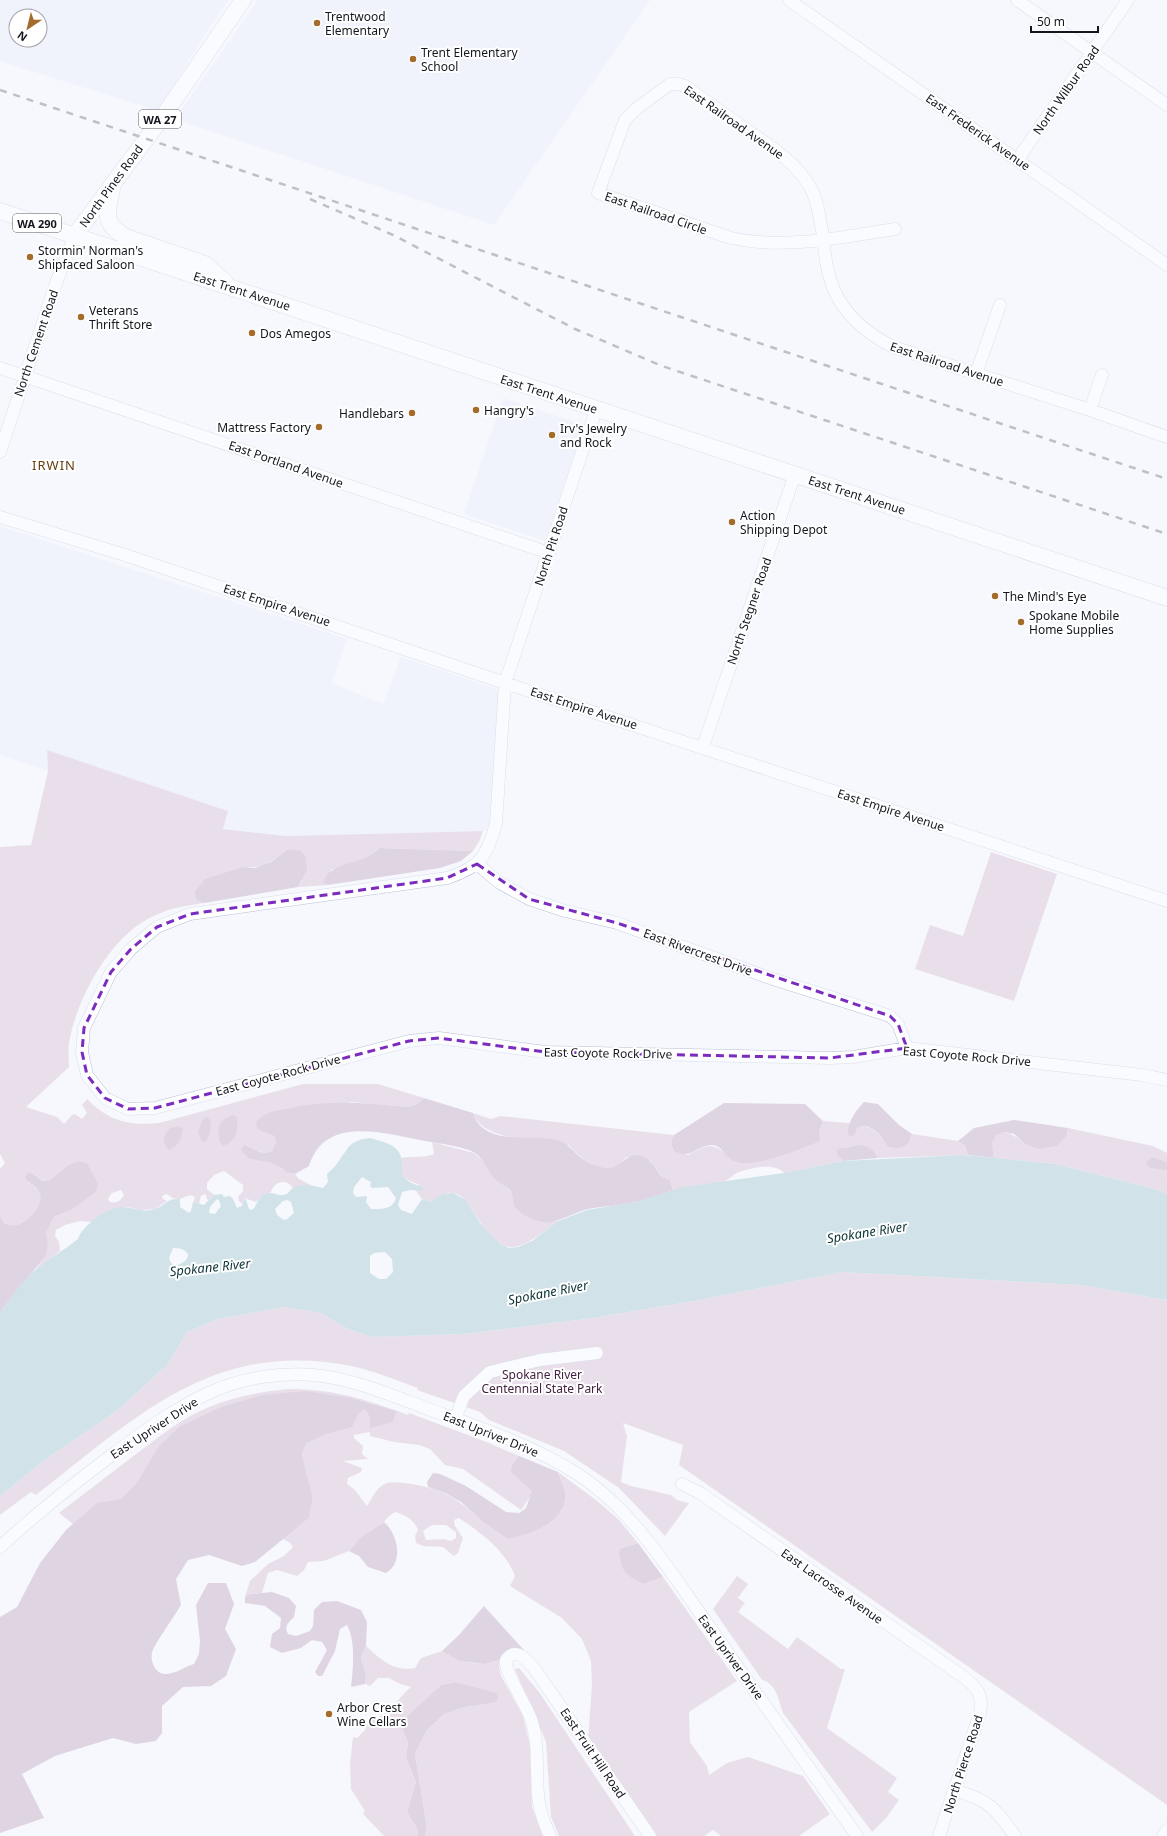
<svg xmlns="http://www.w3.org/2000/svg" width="1167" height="1836" viewBox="0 0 1167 1836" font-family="'Noto Sans',sans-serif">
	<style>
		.built { fill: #e9eefa; fill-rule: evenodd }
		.green { fill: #dac2d6; fill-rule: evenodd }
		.forest { fill: #c4abc0 }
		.water { fill: #a4cace; fill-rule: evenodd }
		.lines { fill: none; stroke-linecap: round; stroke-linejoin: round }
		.minor-casing { stroke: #b7c0d6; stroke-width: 13 }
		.major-casing { stroke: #b7c0d6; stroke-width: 17 }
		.minor { stroke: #fff; stroke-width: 12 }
		.major { stroke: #fff; stroke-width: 16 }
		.rail { stroke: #7a7c83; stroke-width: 2.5; stroke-dasharray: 7 7; stroke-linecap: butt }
		.marked { fill: none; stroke: #7b2cbf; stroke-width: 3; stroke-dasharray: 8 5; stroke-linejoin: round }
		.poi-dot { fill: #a56b2a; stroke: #fff; stroke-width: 1.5 }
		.labels { text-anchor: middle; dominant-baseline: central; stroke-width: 4; stroke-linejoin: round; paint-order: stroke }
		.shield { fill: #fff; stroke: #5a5c62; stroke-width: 1 }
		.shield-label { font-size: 11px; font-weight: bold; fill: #13161e }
		.poi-label { font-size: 12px; fill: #13161e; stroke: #fff; text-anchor: start }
		.street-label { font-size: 12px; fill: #13161e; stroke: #fff }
		.park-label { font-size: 12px; fill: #442241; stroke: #fff }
		.neighbourhood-label { font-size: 13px; letter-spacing: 1px; fill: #653d0f; stroke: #fff }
		.water-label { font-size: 13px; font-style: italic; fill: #0e3438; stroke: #fff }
	</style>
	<rect width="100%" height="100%" fill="#f6f8fd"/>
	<path class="built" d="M0 0H229L209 28 158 111 0 61ZM16 16H40V40H16Z
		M258 0H650L494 225 175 119Z
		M503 398 584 425 545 541 464 514Z
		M0 526 347 639 332 683 383 704 401 657 496 689 499 691 490 828 483 831 286 836 251 833 223 828 228 811 47 750 48 771 0 755Z"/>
	<path class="green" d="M47 750 228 811 223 829 286 836 483 831 480 840 473 851 380 848 368 857 331 870 323 883 328 885 298 887 302 881 287 850C271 862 263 869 243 867L196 900 204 903C183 906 165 909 146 920 108 941 76 1001 69 1043 68 1051 69 1060 69 1067L26 1107 57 1117 64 1124 72 1115 75 1114 82 1119 87 1113 82 1105 87 1099C108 1121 130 1126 159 1123L303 1084H378L424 1098 417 1104 409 1107 351 1102 265 1131 274 1136 276 1142 272 1151C263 1154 256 1152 249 1146L250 1159C256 1160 263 1160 269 1162 279 1166 285 1172 295 1174L299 1179 311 1185 299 1186 293 1188C287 1178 274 1181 271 1192L262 1196 256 1202 244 1198 242 1204 239 1201 238 1197 243 1191V1185L224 1171 214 1175 207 1183V1189L214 1195 208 1201 205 1194 201 1196 199 1204 193 1202 195 1198 193 1196C187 1194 184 1199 178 1199 172 1199 171 1196 166 1194L162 1196 163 1199 167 1201 155 1209 140 1210 128 1207 108 1211 92 1222 80 1221 65 1225 56 1230 55 1236 59 1242 60 1251 33 1273 46 1256 48 1247 45 1232 54 1217 71 1210 67 1166 50 1180 44 1181 32 1173 28 1182C31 1184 36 1187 38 1190 47 1202 28 1223 16 1225 12 1226 7 1224 4 1223L0 1215V1169L5 1163 0 1154V847L31 845 48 771ZM121 1190 124 1195C121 1200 117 1204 110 1202L108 1199 112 1193Z
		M991 852 1057 874 1014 1001 915 969 930 925 963 936Z
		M473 1113 491 1119 500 1116 674 1135 671 1141 673 1150 688 1155C705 1144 715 1141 729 1158L819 1132 823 1121 850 1123 847 1132 855 1134 858 1127C872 1124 881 1135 887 1146L911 1139 912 1134 958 1141 965 1146 968 1155 878 1158 876 1153 857 1145 845 1148 838 1156 843 1161 784 1173C773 1162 751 1168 737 1173 732 1175 729 1180 725 1181 708 1186 690 1185 673 1191L670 1180 662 1177 650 1160 627 1157C623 1160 620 1165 615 1167 598 1173 579 1157 569 1145 544 1142 481 1141 473 1113Z
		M1068 1128 1153 1146 1167 1153V1162L1153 1157 1152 1169H1163L1167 1171V1194L1151 1188 1056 1164 994 1158C994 1153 991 1146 992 1142 997 1123 1017 1136 1025 1144L1067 1135Z
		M432 1142 474 1153 484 1162 498 1182 509 1189 513 1196 515 1207 526 1216 540 1221H558C516 1253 504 1262 473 1211 468 1203 463 1195 453 1193 444 1191 439 1199 431 1202L422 1199 415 1190 421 1191 418 1184C403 1180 399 1174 401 1158 411 1156 425 1158 434 1154Z
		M842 1272 1080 1285 1167 1300V1805L679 1465 683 1445 623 1423 627 1436 621 1482 631 1486 671 1495 677 1500 689 1503 665 1536 619 1488 564 1451 489 1420 480 1412 417 1390 418 1388C396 1380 374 1371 351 1366 212 1339 137 1417 36 1495L31 1492 0 1515V1496L46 1459 118 1410 168 1364 187 1332 218 1319 285 1307 320 1313 348 1329 372 1337 463 1334 587 1319 694 1301Z
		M288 1389C333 1389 366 1399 408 1415L409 1413 484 1441 549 1469 521 1510 463 1469 445 1465 430 1449 419 1445 394 1442 370 1436V1432L354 1435V1438L363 1446 362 1454 368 1459 343 1461 362 1468 361 1472 348 1478 347 1484 355 1490 367 1506C372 1498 377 1486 387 1483 394 1481 405 1483 412 1484 445 1490 458 1499 482 1521L561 1512C566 1495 565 1489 558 1472L596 1500 619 1520 638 1543 619 1549 644 1584 663 1577 737 1681 689 1712 690 1742 707 1766 709 1775 727 1763 748 1757 803 1776 830 1814 799 1836H721L713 1830 704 1836H654L588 1741 592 1684 591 1661 582 1639 562 1618 510 1586 515 1576C505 1550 481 1533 459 1518L454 1520 455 1526 463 1538 458 1553 454 1556 443 1547 423 1546 416 1543 415 1536 418 1530C414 1520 406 1515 395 1512L388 1517 384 1522 361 1537 349 1551 324 1561 308 1562 304 1570 297 1576 277 1570 268 1573 262 1593 250 1594 245 1597 250 1581 268 1564 284 1556 293 1547 290 1543 283 1539 309 1518 313 1498 302 1455 306 1443 310 1441 96 1542 59 1513C83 1494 108 1476 132 1457 154 1441 175 1423 200 1411 228 1398 257 1392 288 1389ZM432 1525H446L456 1532V1538L451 1541 444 1539 426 1540 423 1531Z
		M737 1576 748 1584 738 1598 745 1603 738 1612 788 1649 797 1637 841 1669H845L827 1728 897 1778 888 1792 899 1800 886 1818 872 1832 783 1713C779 1701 776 1683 762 1680L713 1609Z
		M366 1646C381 1660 394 1672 415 1668L421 1658 442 1651C464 1663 475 1667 500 1660L499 1667 501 1676 523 1716 530 1745 532 1807 543 1836H425L427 1828 415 1754 427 1730 444 1714 465 1707 494 1703 455 1682 441 1685 408 1715 402 1729 408 1742 406 1758 416 1782 407 1812 418 1830V1836H384L363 1814 365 1811 351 1789 350 1764 353 1737 357 1738 365 1730 368 1721C392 1714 394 1702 411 1687L400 1684 389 1678H378L370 1686 365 1684 366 1675 361 1658Z
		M519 1668 539 1692 635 1836H559L551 1817 546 1742 515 1669Z"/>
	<path class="forest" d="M380 848 473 851 461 861 440 868 328 885 323 883C326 866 353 863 367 857 371 855 376 851 380 848Z
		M287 850H300L306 857 307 870 298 887 204 903 196 900 195 891 205 879 243 867 255 868 271 862Z
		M424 1098 473 1113C483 1147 533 1134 557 1140 567 1142 572 1150 579 1156 586 1162 597 1167 606 1168 620 1171 630 1144 649 1160 654 1164 658 1173 662 1177L670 1180 673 1191C661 1195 648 1200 635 1202 620 1206 603 1206 588 1209 571 1213 556 1226 538 1221 531 1219 520 1214 515 1207 512 1202 514 1196 510 1190 506 1186 501 1185 497 1181 488 1173 485 1160 475 1153 466 1147 437 1143 425 1141 386 1134 325 1114 309 1166L295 1174 286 1172 283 1169 269 1162 250 1159 241 1150 244 1145C256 1148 258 1156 272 1151L276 1142 274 1136 257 1129 256 1122C265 1112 274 1111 286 1109 327 1099 367 1103 409 1107L417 1104Z
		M864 1102 878 1104 899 1125 912 1134C909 1148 899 1150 887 1146 881 1135 872 1123 858 1127L855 1134 851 1137 847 1132C850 1120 855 1111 864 1102Z
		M724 1103 805 1104 823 1121 819 1132 820 1141C804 1148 754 1168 737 1162 735 1161 731 1160 729 1158 723 1154 722 1146 713 1145 695 1144 691 1162 673 1150L671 1141 674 1135Z
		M233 1115 236 1116C240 1127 236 1143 223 1146L219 1141C218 1124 217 1122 233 1115Z
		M207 1117 211 1121C210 1130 211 1138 203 1143L201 1140 198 1131 203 1119Z
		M1014 1120 1068 1128 1067 1135 1057 1146 1039 1149 1025 1144 1014 1134 1005 1132 996 1135 992 1143 994 1158 968 1155 965 1146 958 1141 974 1128Z
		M179 1126 183 1129C181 1139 179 1146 169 1150 161 1143 163 1135 170 1128Z
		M857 1145C866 1145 875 1149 878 1158L843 1161 838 1156 836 1149 845 1148Z
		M1153 1157 1167 1162V1171C1160 1167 1150 1172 1146 1164L1148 1160Z
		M79 1161 87 1163 98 1184 96 1192 71 1210 54 1217 46 1232 48 1247 46 1256 13 1295 0 1313V1215L4 1223C7 1224 12 1226 16 1225 28 1223 47 1202 38 1190 34 1184 28 1184 25 1177L28 1173H32L43 1181 50 1180 67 1166Z
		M306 1391 350 1398 396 1411 393 1422 370 1428V1417L365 1409 359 1413 352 1427 326 1434 306 1443 302 1455 313 1498 309 1518 255 1562 242 1566 209 1555 188 1560 176 1579 181 1605C176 1614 153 1646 152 1653 150 1662 156 1674 165 1674 176 1674 184 1667 194 1664L199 1654 200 1641 196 1605 208 1583H226L234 1604 225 1629 236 1649 226 1676 211 1686 183 1687 162 1706V1733L156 1741 136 1744 113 1738 55 1756 22 1774 44 1818 0 1833V1617L17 1607 40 1563 66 1530 97 1503 121 1499 136 1484 159 1446 179 1427 221 1407 262 1395Z
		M519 1456 558 1472C561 1481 566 1489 565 1499 563 1523 528 1535 508 1539L482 1521 461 1502 445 1493 428 1487 427 1482 433 1473 440 1474 466 1486 506 1512 519 1513 526 1508 532 1491 511 1472 512 1465Z
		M384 1522C398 1534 404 1563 386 1573L368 1567 359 1556 349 1551 361 1537Z
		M638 1543 663 1577 644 1584C624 1575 621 1571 619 1549Z
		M272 1592 289 1598 296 1606 294 1617C288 1623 284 1626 288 1634L296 1636 310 1631 313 1626 314 1610 322 1602 337 1601 361 1610 367 1622 366 1646 361 1658 366 1675 365 1684 351 1687C353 1668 356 1642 347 1625L340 1629 335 1651 322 1676H318L315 1672 327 1650 322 1642 312 1640 301 1648 282 1653 270 1647 272 1634 280 1628 281 1618 265 1606 245 1603V1597L250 1594Z
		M484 1606 532 1659 500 1660 484 1664 460 1661 442 1651 459 1635Z
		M455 1682 497 1693 498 1699 494 1703 465 1707 444 1714 427 1730 415 1754 427 1828 425 1836H418V1830L407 1812 416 1782 406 1758 408 1742 402 1729 408 1715 441 1685Z"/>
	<path class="water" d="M370 1138C380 1141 398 1144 401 1157 403 1166 399 1173 407 1180 411 1184 419 1185 424 1188L421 1191 411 1190 402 1192 398 1205 401 1210 412 1214 422 1199 431 1202 442 1194 453 1193 466 1200 480 1223 500 1244 509 1248 518 1247 532 1241 558 1221 587 1210 636 1202 683 1187 784 1173 843 1161 963 1155 1056 1164 1151 1188 1167 1194V1300L1080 1285 842 1272 694 1301 587 1319 463 1334 372 1337 348 1329 320 1313 285 1307 218 1319 187 1332 168 1364 118 1410 46 1459 0 1496V1313C10 1299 20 1284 33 1272 47 1260 63 1251 78 1239 82 1226 106 1208 121 1207 132 1207 143 1213 155 1209 166 1205 166 1198 180 1199V1207L189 1213 191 1211 193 1202 204 1205 214 1195 222 1194 224 1197 230 1196 233 1199 237 1208 242 1206 244 1198 246 1200 249 1209 252 1210C257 1206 257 1199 263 1195 273 1190 275 1196 283 1195 289 1194 289 1191 293 1188 302 1182 314 1186 323 1188L328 1182 327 1174C331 1170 335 1167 338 1162 349 1148 349 1140 370 1138ZM362 1177 371 1182 370 1186 372 1188 388 1187 396 1198C393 1210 381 1209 371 1209L366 1202 367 1196 356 1197 353 1193 354 1187ZM217 1199 219 1200 221 1206 215 1214 209 1213 210 1207ZM287 1200 291 1202 294 1213 287 1219 284 1220 277 1215 275 1209 283 1201ZM173 1248C192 1248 193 1261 175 1266L171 1263 169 1258ZM385 1252 392 1259 393 1272 386 1279H379L370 1273V1256L374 1253Z"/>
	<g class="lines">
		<defs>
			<path id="minor" d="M789 0 1167 265
				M1017 0 1167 105
				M1018 159 1128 0
				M895 229C841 237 785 250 731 238L598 193 625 120 636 109 670 84H678L685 86C706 101 727 116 747 130 770 146 796 162 810 187 818 200 819 216 822 230 824 245 825 261 829 275 837 309 864 332 893 347L1090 410 1167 437
				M0 368 549 553
				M976 374 1000 305
				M596 410 505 683 496 824C486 857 481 867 447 878L190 914 157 927 131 949 111 972 84 1028 82 1052 87 1075 105 1098 128 1109 155 1108 409 1041 439 1038 545 1052 830 1058 853 1057 907 1048 1142 1075 1167 1080
				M1090 410 1102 375
				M0 452 56 283 75 235
				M0 517 125 555 505 683 1167 901
				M703 747 795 474
				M477 864 500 883 529 899 565 911 617 923 773 979 890 1016 898 1024 907 1048
				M455 1419 464 1396 490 1372 540 1360 597 1353
				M682 1484 700 1493 962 1676C976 1686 984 1695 980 1713L939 1836
				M0 1547C36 1514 73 1484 112 1455 143 1432 175 1408 211 1392 241 1378 281 1372 314 1375 355 1379 393 1396 431 1410 481 1428 535 1446 579 1475 635 1512 671 1573 709 1626 759 1696 808 1766 857 1836
				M954 1790C989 1800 994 1807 1015 1836
				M550 1836C544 1823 539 1810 538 1795 536 1770 539 1743 531 1719 526 1704 504 1672 506 1660 516 1645 529 1662 536 1671L650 1836
				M1163 1836 1167 1830"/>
			<path id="major" d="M112 189C107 213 102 224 126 237L205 264 225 282
				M0 211 1167 598
				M75 235 164 115 243 0"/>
		</defs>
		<use href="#minor" class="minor-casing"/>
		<use href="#major" class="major-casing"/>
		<use href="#minor" class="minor"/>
		<use href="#major" class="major"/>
		<path class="rail" d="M0 90 1167 479
			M310 199 393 235 575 329 662 366 1167 534"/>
	</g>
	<path d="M0 0H1167V1836H0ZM477 864 529 899 617 923 890 1016 898 1024 907 1048 830 1058 545 1052 439 1038 409 1041 155 1108 128 1109 105 1098 87 1075 82 1052 84 1028 111 972 131 949 157 927 190 914 447 878Z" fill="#f6f8fd" fill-opacity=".55" fill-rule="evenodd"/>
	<path class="marked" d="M477 864 529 899 617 923 890 1016 898 1024 907 1048 830 1058 545 1052 439 1038 409 1041 155 1108 128 1109 105 1098 87 1075 82 1052 84 1028 111 972 131 949 157 927 190 914 447 878Z"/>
	<g class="poi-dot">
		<circle cx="317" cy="23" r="4"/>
		<circle cx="413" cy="59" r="4"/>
		<circle cx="30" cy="257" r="4"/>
		<circle cx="81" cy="317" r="4"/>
		<circle cx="252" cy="333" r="4"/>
		<circle cx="476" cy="410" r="4"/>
		<circle cx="412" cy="413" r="4"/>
		<circle cx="319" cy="427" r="4"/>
		<circle cx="552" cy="435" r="4"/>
		<circle cx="732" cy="522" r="4"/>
		<circle cx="995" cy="596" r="4"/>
		<circle cx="1021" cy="622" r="4"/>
		<circle cx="329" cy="1714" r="4"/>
	</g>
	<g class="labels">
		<g class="shield">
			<rect x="139" y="110" width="42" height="18" rx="3"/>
			<rect x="13" y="214" width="48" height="18" rx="3"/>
		</g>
		<g class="shield-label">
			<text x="160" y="119">WA 27</text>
			<text x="37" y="223">WA 290</text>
		</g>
		<g class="poi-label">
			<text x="325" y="16">Trentwood<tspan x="325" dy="14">Elementary</tspan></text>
			<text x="421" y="52">Trent Elementary<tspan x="421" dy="14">School</tspan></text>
			<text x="38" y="250">Stormin' Norman's<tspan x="38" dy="14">Shipfaced Saloon</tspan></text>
			<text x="89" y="310">Veterans<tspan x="89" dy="14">Thrift Store</tspan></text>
			<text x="260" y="333">Dos Amegos</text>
			<text x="484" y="410">Hangry's</text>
			<text x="404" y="413" text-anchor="end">Handlebars</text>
			<text x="311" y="427" text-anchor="end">Mattress Factory</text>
			<text x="560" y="428">Irv's Jewelry<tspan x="560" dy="14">and Rock</tspan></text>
			<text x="740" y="515">Action<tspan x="740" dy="14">Shipping Depot</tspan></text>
			<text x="1003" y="596">The Mind's Eye</text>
			<text x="1029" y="615">Spokane Mobile<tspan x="1029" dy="14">Home Supplies</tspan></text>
			<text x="337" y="1707">Arbor Crest<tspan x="337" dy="14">Wine Cellars</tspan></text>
		</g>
		<g class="street-label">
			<text transform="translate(1066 90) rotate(-55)">North Wilbur Road</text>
			<text transform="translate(734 122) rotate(35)">East Railroad Avenue</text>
			<text transform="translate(978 132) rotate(35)">East Frederick Avenue</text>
			<text transform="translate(111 186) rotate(-54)">North Pines Road</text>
			<text transform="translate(656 213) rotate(19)">East Railroad Circle</text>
			<text transform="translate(242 291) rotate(18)">East Trent Avenue</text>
			<text transform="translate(36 343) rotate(-71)">North Cement Road</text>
			<text transform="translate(947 364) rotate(18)">East Railroad Avenue</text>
			<text transform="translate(549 394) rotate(18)">East Trent Avenue</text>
			<text transform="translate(286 464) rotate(19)">East Portland Avenue</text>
			<text transform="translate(857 495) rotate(18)">East Trent Avenue</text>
			<text transform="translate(551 546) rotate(-72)">North Pit Road</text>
			<text transform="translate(277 605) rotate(18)">East Empire Avenue</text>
			<text transform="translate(749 611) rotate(-71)">North Stegner Road</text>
			<text transform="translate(584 708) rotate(18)">East Empire Avenue</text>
			<text transform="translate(891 810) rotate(18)">East Empire Avenue</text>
			<text transform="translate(698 952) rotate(20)">East Rivercrest Drive</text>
			<text transform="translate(608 1053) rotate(1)">East Coyote Rock Drive</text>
			<text transform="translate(967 1056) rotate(5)">East Coyote Rock Drive</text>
			<text transform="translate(278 1075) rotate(-15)">East Coyote Rock Drive</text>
			<text transform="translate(154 1428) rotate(-33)">East Upriver Drive</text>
			<text transform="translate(491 1434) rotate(22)">East Upriver Drive</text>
			<text transform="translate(832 1586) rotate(35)">East Lacrosse Avenue</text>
			<text transform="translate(731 1657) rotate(54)">East Upriver Drive</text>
			<text transform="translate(593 1753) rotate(56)">East Fruit Hill Road</text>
			<text transform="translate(963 1764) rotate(-72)">North Pierce Road</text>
		</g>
		<g class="park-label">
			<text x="542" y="1374">Spokane River<tspan x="542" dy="14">Centennial State Park</tspan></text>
		</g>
		<g class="neighbourhood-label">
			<text x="54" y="465">IRWIN</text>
		</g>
		<g class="water-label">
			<text transform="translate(867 1232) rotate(-9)">Spokane River</text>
			<text transform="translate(210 1267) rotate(-6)">Spokane River</text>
			<text transform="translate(548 1292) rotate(-11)">Spokane River</text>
		</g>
	</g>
	<g transform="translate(28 28) rotate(215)"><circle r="19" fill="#ffffff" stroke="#a1a2a5"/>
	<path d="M0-3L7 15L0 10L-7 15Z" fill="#a56b2a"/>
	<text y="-6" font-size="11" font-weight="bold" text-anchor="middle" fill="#13161e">N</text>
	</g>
	<path d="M1031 26v6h67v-6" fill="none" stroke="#13161e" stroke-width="2"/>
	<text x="1037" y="26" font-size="12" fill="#13161e" stroke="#ffffff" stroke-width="3" paint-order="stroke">50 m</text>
</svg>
